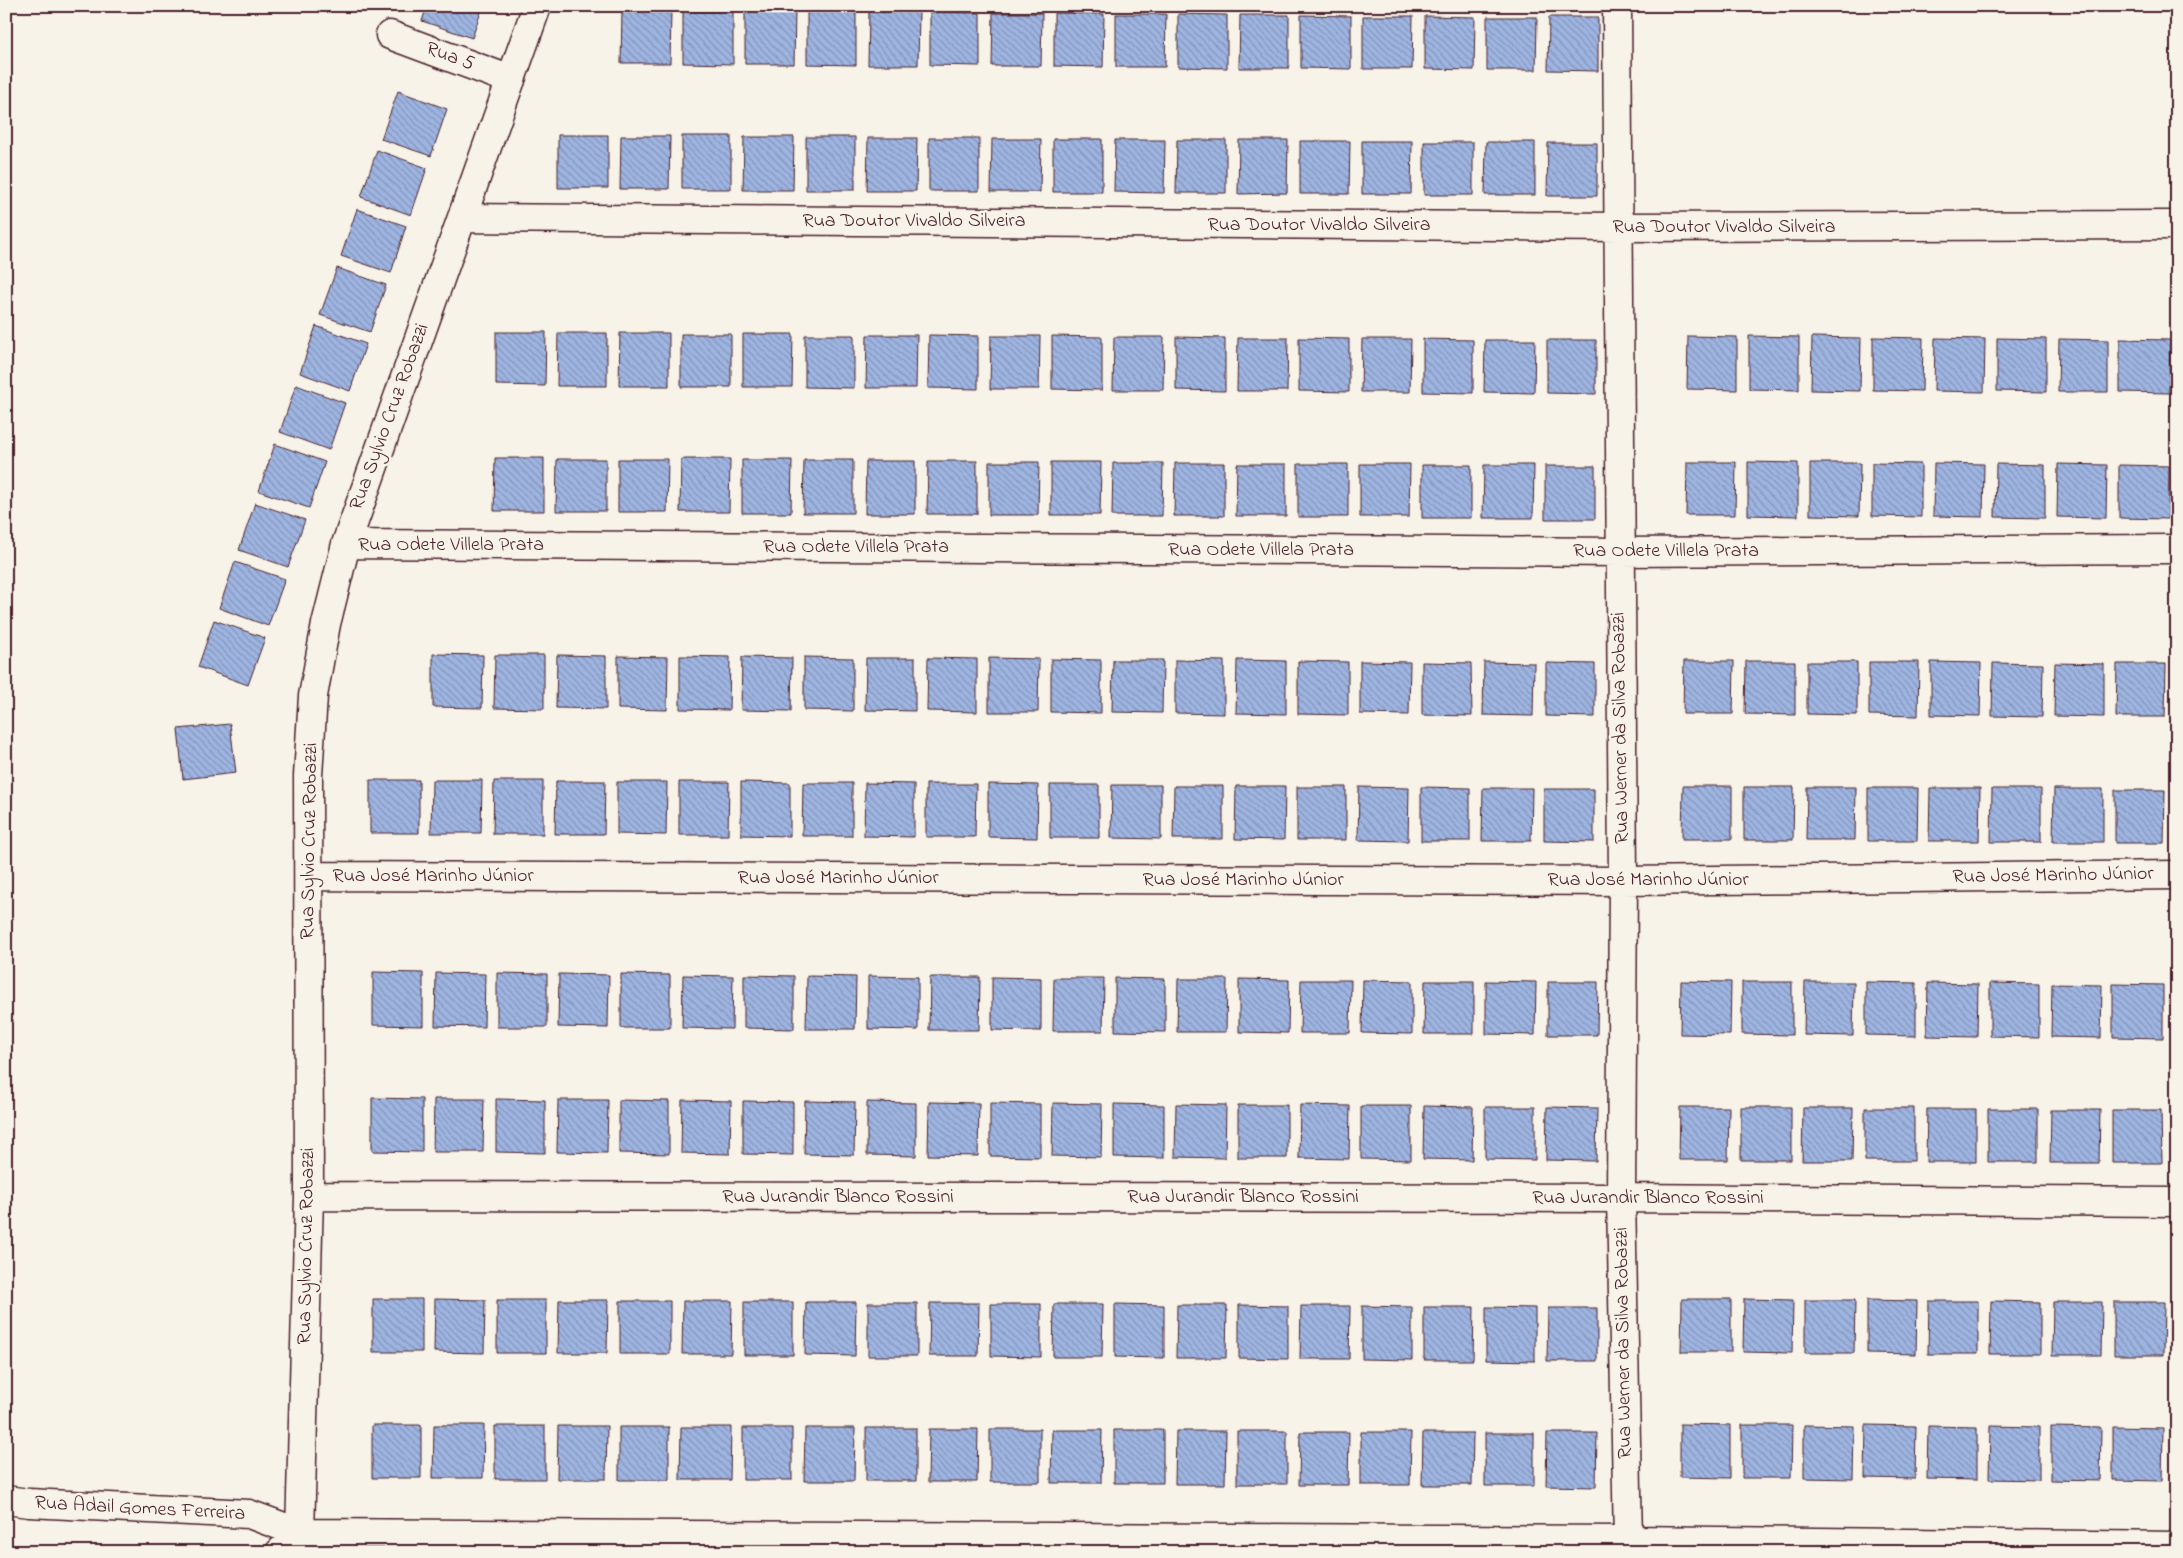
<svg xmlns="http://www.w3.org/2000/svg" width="2183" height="1558" viewBox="0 0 2183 1558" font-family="'Indie Flower',sans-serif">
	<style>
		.building { fill: url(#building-back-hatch); stroke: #4a1f2b }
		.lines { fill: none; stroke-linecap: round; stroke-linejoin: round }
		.minor-casing { stroke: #4a1f2b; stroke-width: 31 }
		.minor { stroke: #f7f3e8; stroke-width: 28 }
		.labels { text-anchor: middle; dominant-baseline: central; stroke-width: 5; stroke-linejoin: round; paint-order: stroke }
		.street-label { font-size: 20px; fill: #4a1f2b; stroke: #f7f3e8 }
	</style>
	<defs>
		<pattern id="building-back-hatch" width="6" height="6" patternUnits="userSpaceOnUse" patternTransform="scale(1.25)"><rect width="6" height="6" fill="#9eb5e2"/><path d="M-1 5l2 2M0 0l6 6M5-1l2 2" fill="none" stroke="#8393b7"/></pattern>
	</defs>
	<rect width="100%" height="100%" fill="#f7f3e8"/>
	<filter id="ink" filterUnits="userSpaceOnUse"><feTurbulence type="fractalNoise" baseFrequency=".02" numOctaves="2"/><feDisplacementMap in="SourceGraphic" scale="10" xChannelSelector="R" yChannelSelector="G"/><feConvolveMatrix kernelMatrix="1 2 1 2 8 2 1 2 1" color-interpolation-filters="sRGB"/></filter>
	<g filter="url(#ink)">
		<path class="building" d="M427 6H483L472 38 422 21Z
			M622 10H671L670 63H621Z
			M683 11H733V64L683 63Z
			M745 11H795L794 64H745Z
			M807 11 856 12V65L807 64Z
			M869 12H919L918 65H868Z
			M930 12 980 13V66L930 65Z
			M993 13H1042L1041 66H992Z
			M1054 13 1104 14 1103 67 1054 66Z
			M1116 14H1166L1165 67H1116Z
			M1178 14 1227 15V68L1178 67Z
			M1240 15H1289V68H1239Z
			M1301 15 1351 16V69L1301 68Z
			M1363 16H1413L1412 69H1363Z
			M1425 16 1475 17 1474 70 1425 69Z
			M1487 17H1537L1536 70H1487Z
			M1549 17H1598V71L1548 70Z
			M398 91 447 109 431 156 381 139Z
			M558 135H608V188H558Z
			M621 136H670L669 189H620Z
			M682 136H731V189H682Z
			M744 137H794L793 190H743Z
			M806 137H855V190H806Z
			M868 138H917L916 191H867Z
			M929 138H979V191H929Z
			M992 139H1041L1040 192H991Z
			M1053 139H1102V192H1053Z
			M1115 140H1165L1164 193 1114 192Z
			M1177 140H1226V193H1176Z
			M1239 140H1288L1287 193 1238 194Z
			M1300 141H1350L1349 194H1300Z
			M1362 141H1412L1411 194H1362Z
			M1424 142H1473V195H1424Z
			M1486 142H1535V195H1485Z
			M1548 143H1597V196H1547Z
			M377 150 427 168 411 215 361 197Z
			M357 209 406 226 391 273 341 256Z
			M337 268 386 285 370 332 320 315Z
			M316 326 366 344 350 391 300 373Z
			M496 332H546L545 386 496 385Z
			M558 333H607V386H557Z
			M620 333H669V386H619Z
			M681 334H731V387H681Z
			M743 334H793L792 387H743Z
			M805 335H854V388L805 387Z
			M867 335H917L916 388H866Z
			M929 335 978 336V389L928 388Z
			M991 336H1040L1039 389H990Z
			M1052 336 1102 337V390L1052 389Z
			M1688 336 1737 337V390L1687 389Z
			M1749 336 1799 337V390L1749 389Z
			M1114 337H1164L1163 390H1113Z
			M1176 337 1225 338V391L1176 390Z
			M1812 337 1861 338 1860 391 1811 390Z
			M1873 337 1923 338 1922 391 1873 390Z
			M1238 338H1288L1287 391H1237Z
			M1299 338 1349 339V392L1299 391Z
			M1935 338 1985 339 1984 392 1934 391Z
			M1997 338 2046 339V392L1997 391Z
			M1362 339H1411L1410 392H1361Z
			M1423 339 1473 340V393L1423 392Z
			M2059 339 2108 340V392H2058Z
			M2120 339 2170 340 2169 393 2120 392Z
			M1485 340H1535L1534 393 1484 392Z
			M1547 340H1596V394L1547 393Z
			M296 385 345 403 329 450 280 432Z
			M275 444 325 462 309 508 259 491Z
			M495 458H544V511H494Z
			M557 459H606V511H556Z
			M618 459H668L667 512H618Z
			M681 459H730L729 512H680Z
			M742 460H792L791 513H742Z
			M804 460H853V513H803Z
			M866 461H915V514H865Z
			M928 461H977V514H927Z
			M989 462H1039L1038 515H989Z
			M1051 462H1101L1100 515H1051Z
			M1687 462H1736L1735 515H1686Z
			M1748 462 1798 463V516L1748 515Z
			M1113 463H1163L1162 516H1112Z
			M1175 463H1224V516H1174Z
			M1810 463H1860L1859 516 1810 515Z
			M1872 463 1921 464V517L1872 516Z
			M1934 463 1984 464 1983 517 1933 516Z
			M1237 464H1286V516H1236Z
			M1298 464H1348V517H1298Z
			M1360 464H1410L1409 517H1360Z
			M1996 464 2045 465V518L1995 517Z
			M2058 464 2107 465 2106 518 2057 517Z
			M1422 465H1471V518H1422Z
			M1484 465H1534L1533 518H1483Z
			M2119 465 2169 466 2168 519 2119 518Z
			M1545 466H1595V519H1545Z
			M255 503 305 520 288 567 239 550Z
			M235 562 285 579 268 626 219 608Z
			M214 620 265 638 248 685 198 667Z
			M433 654 483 655 482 708 433 707Z
			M495 655H544V709L494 708Z
			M557 655 606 656V709L556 708Z
			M618 656 668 657 667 710 618 709Z
			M680 656 730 657 729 710 680 709Z
			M742 657 792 658 791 711 741 710Z
			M804 657 853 658V711L804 710Z
			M866 658H915V711L865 710Z
			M928 658 977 659V712L927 711Z
			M989 658 1039 659 1038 712H989Z
			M1051 659 1101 660V713L1051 712Z
			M1113 660H1163L1162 713 1112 712Z
			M1175 660 1224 661V714L1175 713Z
			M1237 660 1286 661V714L1236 713Z
			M1298 661 1348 662V715L1298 714Z
			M1360 661 1410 662 1409 715 1360 714Z
			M1684 661H1734L1733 714H1683Z
			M1746 661H1795V715L1745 714Z
			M1422 662 1471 663 1472 716 1422 715Z
			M1484 662 1534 663 1533 716 1483 715Z
			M1807 662H1857V715L1807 714Z
			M1869 662H1919L1918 716 1869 715Z
			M1931 662 1981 663 1980 716 1931 715Z
			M1546 663 1595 664V717L1546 716Z
			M1993 663 2043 664 2042 717 1992 716Z
			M2055 663 2104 664V717L2054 716Z
			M2117 664H2166L2165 717H2116Z
			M230 724 236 773 183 779 178 729Z
			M370 780H419V833H370Z
			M432 780H482L481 833H431Z
			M494 781H543V834H493Z
			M556 781H605L604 834H555Z
			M617 782H667L666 835 617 834Z
			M679 782H729L728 835H679Z
			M741 782 790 783V836L741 835Z
			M803 783H852V836H802Z
			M865 783 914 784V837L864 836Z
			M926 784H976L975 837H926Z
			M988 784 1038 785 1037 838 988 837Z
			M1050 785H1099V838H1050Z
			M1112 785H1161V839L1111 838Z
			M1174 786H1223V839H1173Z
			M1236 786H1285L1284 840 1235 839Z
			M1683 786H1732V839H1682Z
			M1297 787H1346V840H1297Z
			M1359 787 1409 788 1408 841 1358 840Z
			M1421 787 1470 788V841H1421Z
			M1744 787H1794L1793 840H1744Z
			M1807 787H1856L1855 840H1806Z
			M1483 788H1532L1531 841H1482Z
			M1868 788H1918L1917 841H1868Z
			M1930 788H1980L1979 841H1929Z
			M1544 789H1594V842L1544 841Z
			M1992 789H2041V842H1991Z
			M2054 789H2103V842H2053Z
			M2115 790H2165L2164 843H2115Z
			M373 972 423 973V1026L373 1025Z
			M436 973 485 974 484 1027 435 1026Z
			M497 973 547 974V1027H497Z
			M559 974 609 975 608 1028 558 1027Z
			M621 974 670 975V1028H621Z
			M683 975 733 976 732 1029 682 1028Z
			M744 975 794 976V1029L744 1028Z
			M807 976 856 977 855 1029H806Z
			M868 976 918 977V1030L868 1029Z
			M930 977H980L979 1030H929Z
			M992 977 1041 978V1031L992 1030Z
			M1054 978H1104L1103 1031H1053Z
			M1115 978 1165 979V1032L1115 1031Z
			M1178 979H1227L1226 1032H1177Z
			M1239 979 1289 980 1288 1033 1239 1032Z
			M1301 980H1351L1350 1033H1300Z
			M1363 980 1412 981V1034L1362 1033Z
			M1425 981H1474V1034H1424Z
			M1486 981 1536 982 1535 1035 1486 1034Z
			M1681 981 1731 982 1730 1035 1680 1034Z
			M1548 982H1598L1597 1035H1548Z
			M1742 982H1792V1035L1742 1034Z
			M1805 982H1854L1853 1036 1804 1035Z
			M1866 982 1916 983V1036L1866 1035Z
			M1928 983 1978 984 1977 1037 1927 1036Z
			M1990 983 2039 984V1037L1990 1036Z
			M2052 984 2102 985 2101 1038 2051 1037Z
			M2113 984 2163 985V1038L2113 1037Z
			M2176 985H2177V1038H2175Z
			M372 1098 422 1099V1152L372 1151Z
			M434 1099H484L483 1152H433Z
			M496 1099 545 1100V1153L496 1152Z
			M558 1100H608L607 1153 557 1152Z
			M619 1100 669 1101V1154L619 1153Z
			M682 1100 731 1101 730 1154 681 1153Z
			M743 1101 793 1102V1155L743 1154Z
			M805 1101 855 1102 854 1155 804 1154Z
			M867 1102 916 1103V1156L867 1155Z
			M929 1102 979 1103 978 1156 928 1155Z
			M990 1103 1040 1104V1157L990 1156Z
			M1053 1103 1102 1104 1101 1157 1052 1156Z
			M1114 1104 1164 1105V1158L1114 1157Z
			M1176 1104 1226 1105 1225 1158 1175 1157Z
			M1238 1105H1287V1158H1238Z
			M1300 1105 1350 1106 1349 1159 1299 1158Z
			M1361 1106H1411V1160L1361 1159Z
			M1424 1106 1473 1107 1472 1160 1423 1159Z
			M1485 1107H1535V1160L1485 1159Z
			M1547 1107 1597 1108 1596 1161 1546 1160Z
			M1680 1107H1729L1728 1160H1679Z
			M1741 1107H1791V1160H1741Z
			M1803 1108H1853L1852 1161H1802Z
			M1865 1108H1914V1161H1865Z
			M1927 1109H1976V1162H1926Z
			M1988 1109H2038V1162H1988Z
			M2051 1110H2100L2099 1163H2050Z
			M2112 1110H2161L2162 1163H2112Z
			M2174 1111H2177V1163H2173Z
			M373 1299H422V1352H373Z
			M435 1299 485 1300 484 1353 434 1352Z
			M1682 1299H1731V1352H1681Z
			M1744 1299 1793 1300 1792 1353 1743 1352Z
			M497 1300H546V1353H497Z
			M559 1300H608L607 1353H558Z
			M1805 1300H1855L1854 1353H1805Z
			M1867 1300 1917 1301 1916 1354 1867 1353Z
			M620 1301H670V1354H620Z
			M683 1301H732L731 1354H682Z
			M1929 1301H1978V1354H1928Z
			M1991 1301 2040 1302V1354H1990Z
			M744 1302H793V1355H744Z
			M806 1302H856L855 1356 805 1355Z
			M2053 1302H2102L2101 1355H2052Z
			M2114 1302H2164L2163 1355H2114Z
			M868 1303H917V1356H868Z
			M930 1303H979L978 1356H929Z
			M991 1304H1041V1357L991 1356Z
			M1054 1304H1103L1102 1357H1053Z
			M1115 1304 1164 1305V1358L1115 1357Z
			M1177 1305H1227L1226 1358H1176Z
			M1239 1305 1288 1306V1359L1239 1358Z
			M1301 1306H1350L1349 1359H1300Z
			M1362 1306 1412 1307V1360L1362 1359Z
			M1424 1307H1474L1473 1360H1424Z
			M1486 1307 1535 1308V1361L1486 1360Z
			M1548 1308H1597V1361H1547Z
			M1680 1424 1730 1425V1478L1680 1477Z
			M372 1425H421V1478H372Z
			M434 1425H484L483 1478H433Z
			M1742 1425H1792L1791 1478H1742Z
			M1804 1425 1854 1426 1853 1479 1804 1478Z
			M1866 1425 1916 1426 1915 1479 1865 1478Z
			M495 1426H545V1479H495Z
			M558 1426H607L606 1479H557Z
			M1928 1426 1977 1427V1480L1927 1479Z
			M1990 1426 2039 1427V1480L1989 1479Z
			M619 1427H669V1480H619Z
			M681 1427H731L730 1480H680Z
			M2051 1427 2101 1428 2100 1481 2051 1480Z
			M2113 1427 2163 1428 2162 1481 2113 1480Z
			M743 1428H792V1480H743Z
			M805 1428H855L854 1481H804Z
			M866 1428H916V1481H866Z
			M2175 1428H2177V1481H2174Z
			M929 1429H978L977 1482H928Z
			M990 1429H1040V1482H990Z
			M1052 1430H1102L1101 1483H1051Z
			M1114 1430H1163V1483H1114Z
			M1176 1431H1226L1225 1484H1175Z
			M1237 1431H1287V1484H1237Z
			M1300 1432H1349L1348 1485H1299Z
			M1361 1432H1411L1410 1485H1361Z
			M1423 1433H1473L1472 1485H1422Z
			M1485 1433H1534V1486H1485Z
			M1547 1433H1597L1596 1487 1546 1486Z"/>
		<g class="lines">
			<defs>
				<path id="minor" d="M1617 6 1623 881 1621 1198 1628 1540
					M390 35 511 80
					M462 218 1620 227 2177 225
					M346 544 1619 552 2177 549
					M309 876 1623 881 2177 875
					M309 1196 1621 1198 2177 1202
					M6 1500 29 1503 249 1514 300 1533 1628 1540 2177 1546
					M300 1533 309 1196 308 776 313 696 326 624 346 544 537 6
					M280 1552 300 1533"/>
			</defs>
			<use href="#minor" class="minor-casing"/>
			<use href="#minor" class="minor"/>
		</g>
	</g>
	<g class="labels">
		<g class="street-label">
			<text transform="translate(450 57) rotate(20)">Rua 5</text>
			<text x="914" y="221">Rua Doutor Vivaldo Silveira</text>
			<text x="1319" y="225">Rua Doutor Vivaldo Silveira</text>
			<text x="1724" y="227">Rua Doutor Vivaldo Silveira</text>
			<text transform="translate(390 417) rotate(-70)">Rua Sylvio Cruz Robazzi</text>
			<text x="451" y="545">Rua Odete Villela Prata</text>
			<text x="856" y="547">Rua Odete Villela Prata</text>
			<text x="1261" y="550">Rua Odete Villela Prata</text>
			<text x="1666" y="551">Rua Odete Villela Prata</text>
			<text transform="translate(1621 728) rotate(-91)">Rua Werner da Silva Robazzi</text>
			<text transform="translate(310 841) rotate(-89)">Rua Sylvio Cruz Robazzi</text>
			<text x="433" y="876">Rua José Marinho Júnior</text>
			<text transform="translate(2053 876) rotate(-1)">Rua José Marinho Júnior</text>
			<text x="838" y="878">Rua José Marinho Júnior</text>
			<text x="1243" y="880">Rua José Marinho Júnior</text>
			<text x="1648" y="880">Rua José Marinho Júnior</text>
			<text x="838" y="1197">Rua Jurandir Blanco Rossini</text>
			<text x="1243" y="1197">Rua Jurandir Blanco Rossini</text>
			<text x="1648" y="1198">Rua Jurandir Blanco Rossini</text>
			<text transform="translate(307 1246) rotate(-89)">Rua Sylvio Cruz Robazzi</text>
			<text transform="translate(1624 1343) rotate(-91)">Rua Werner da Silva Robazzi</text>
			<text transform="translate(140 1509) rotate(3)">Rua Adail Gomes Ferreira</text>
		</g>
	</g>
	<rect width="2183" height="1558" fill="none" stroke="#f7f3e8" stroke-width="25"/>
	<rect x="12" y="12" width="2158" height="1533" fill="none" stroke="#4a1f2b" stroke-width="2" filter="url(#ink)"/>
</svg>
